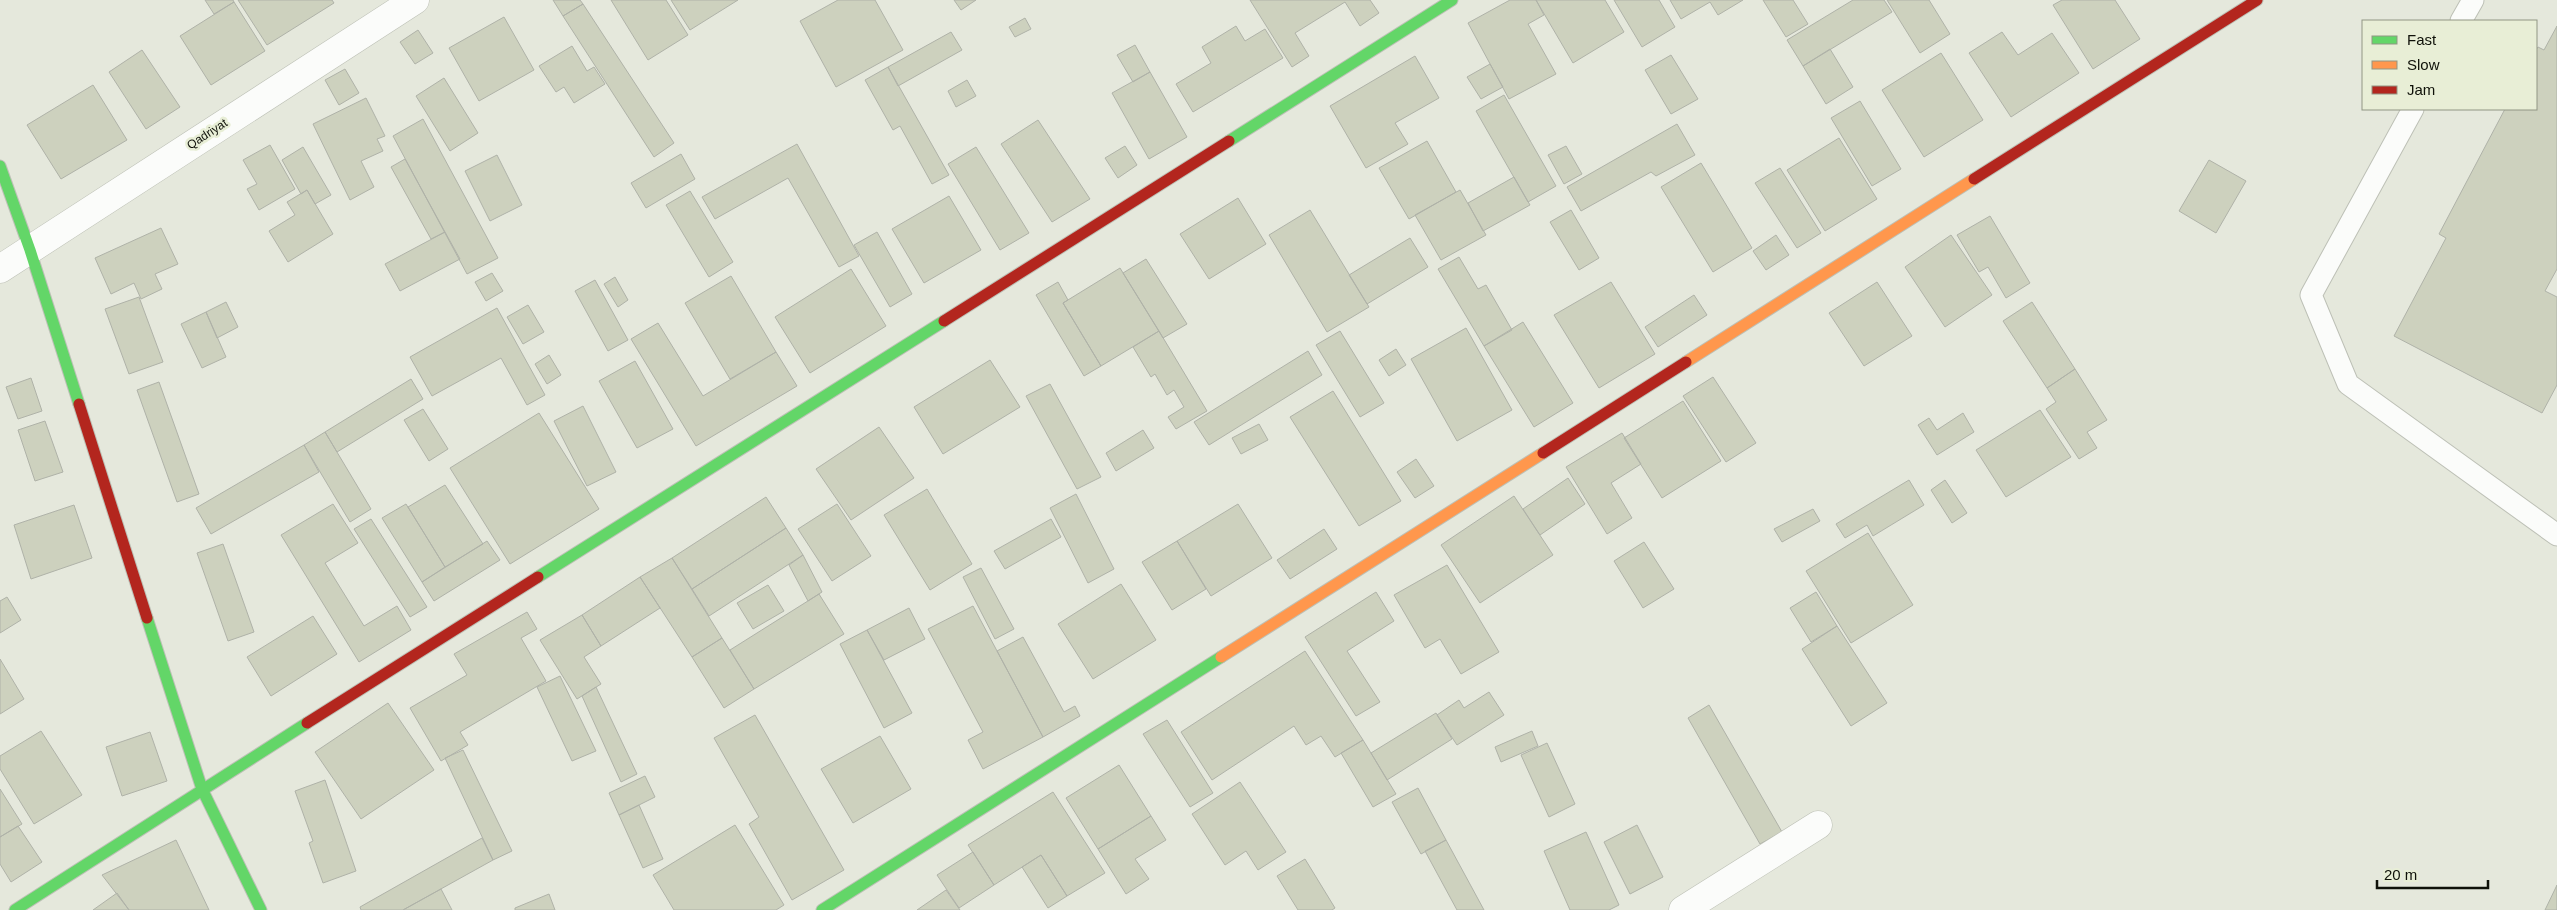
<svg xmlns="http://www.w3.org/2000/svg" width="2557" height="910" viewBox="0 0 2557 910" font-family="Helvetica,sans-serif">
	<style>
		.building { fill: #cdd1be; stroke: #afb2a8 }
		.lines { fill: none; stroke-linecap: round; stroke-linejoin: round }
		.lane-casing { stroke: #bdc0b6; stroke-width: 23 }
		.street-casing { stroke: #bdc0b6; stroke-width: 29 }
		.fast-casing { stroke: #bdc0b6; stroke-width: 13 }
		.slow-casing { stroke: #bdc0b6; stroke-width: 13 }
		.jam-casing { stroke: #bdc0b6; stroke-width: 13 }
		.lane { stroke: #fbfcfa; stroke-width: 21 }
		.street { stroke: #fbfcfa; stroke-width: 28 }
		.fast { stroke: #63d668; stroke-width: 11 }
		.slow { stroke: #ff974d; stroke-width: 11 }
		.jam { stroke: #b3261e; stroke-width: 11 }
		.labels { text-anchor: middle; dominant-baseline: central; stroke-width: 5; stroke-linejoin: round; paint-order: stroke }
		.street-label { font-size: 12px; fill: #0f1109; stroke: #e8eed6 }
	</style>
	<rect width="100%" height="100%" fill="#e5e8dc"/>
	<path class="building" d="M205 0H233L234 2 214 14Z
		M238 0H332L334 3 267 45Z
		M553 0H580L583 4 563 16Z
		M611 0H666L688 35 648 60Z
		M671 0H738L690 30Z
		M838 0H875L903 50 836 87 800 21Z
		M954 0H976L961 10Z
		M1250 0H1370L1379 13 1360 26 1345 2 1295 33 1309 56 1292 67Z
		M1510 0H1536L1544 15 1528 24 1556 74 1509 99 1468 23Z
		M1536 0H1605L1624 32 1573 63Z
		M1614 0H1659L1675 27 1642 47Z
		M1670 0H1743L1718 15 1710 2 1681 19Z
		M1763 0H1793L1808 24 1786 37Z
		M1853 0H1884L1892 12 1803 66 1787 40Z
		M1887 0H1929L1950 34 1920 53Z
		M2062 0H2115L2140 39 2093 69 2053 5Z
		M234 2 265 51 211 85 180 36Z
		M583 4 674 143 654 157 563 16Z
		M504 17 534 70 479 101 449 48Z
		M1025 18 1031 29 1015 37 1009 27Z
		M1236 26 1245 41 1265 29 1283 58 1193 112 1176 84 1211 63 1202 47Z
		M2557 26V269L2545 291 2557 297V385L2542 413 2394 336 2446 238 2439 234 2505 109H2536V50L2538 47 2544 50Z
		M418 30 433 53 415 64 400 42Z
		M951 32 962 50 898 86 888 67Z
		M2002 32 2018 55 2052 33 2079 73 2011 117 1969 53Z
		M1135 45 1150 72 1133 82 1117 55Z
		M572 46 587 71 594 67 605 84 574 103 564 87 556 92 539 66Z
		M1830 49 1853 87 1826 104 1803 66Z
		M142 50 180 107 146 129 109 72Z
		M1941 53 1983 120 1924 157 1882 90Z
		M1671 55 1698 99 1671 114 1645 70Z
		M1415 56 1439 98 1395 123 1408 144 1366 168 1330 106Z
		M1490 64 1503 87 1481 99 1467 77Z
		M888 67 949 175 932 184 900 126 893 130 865 80Z
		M345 69 359 93 339 105 325 80Z
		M1150 72 1187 137 1149 159 1112 93Z
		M444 78 478 133 450 151 416 96Z
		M967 80 976 96 956 107 948 91Z
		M93 85 127 140 61 179 27 125Z
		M1504 95 1556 186 1528 202 1476 111Z
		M366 98 385 136 377 139 383 151 361 161 374 187 350 200 313 124Z
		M1860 101 1901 169 1872 186 1831 118Z
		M423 119 498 258 467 274 393 136Z
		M1038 120 1090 199 1052 222 1001 144Z
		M1677 124 1695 155 1656 176 1651 172 1581 211 1567 187Z
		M1839 138 1877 199 1825 231 1787 170Z
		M1427 141 1456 192 1409 219 1379 168Z
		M797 144 859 256 839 267 788 178 715 219 702 197Z
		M270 145 295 189 259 210 247 189 257 184 243 160Z
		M1125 146 1137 165 1118 178 1105 158Z
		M1566 146 1582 174 1564 184 1548 155Z
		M303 147 331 195 315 204 307 190 301 194 282 160Z
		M976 147 1029 233 1000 250 948 164Z
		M681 154 695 179 646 208 631 183Z
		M497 155 522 205 490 221 465 171Z
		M405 159 445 232 431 239 391 167Z
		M2209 160 2246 181 2216 233 2179 211Z
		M1701 163 1752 248 1713 272 1661 187Z
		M1780 168 1821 233 1797 248 1755 183Z
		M1514 177 1530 205 1483 231 1468 203Z
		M307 190 333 234 288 262 269 231 295 215 287 202Z
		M1460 190 1486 235 1441 260 1415 215Z
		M690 191 733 262 709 277 666 205Z
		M949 196 981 250 924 283 892 229Z
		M1238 198 1266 244 1209 279 1180 234Z
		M1310 210 1369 307 1327 332 1269 235Z
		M1571 210 1599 258 1579 270 1550 222Z
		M1990 216 2030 283 2006 298 1988 267 1979 272 1957 235Z
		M161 228 178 264 155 274 162 289 141 299 134 283 111 294 95 258Z
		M445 232 460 259 400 291 385 264Z
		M877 232 912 294 890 307 854 245Z
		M1776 235 1789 255 1766 270 1753 251Z
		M1951 235 1992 295 1945 327 1905 267Z
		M1410 238 1428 267 1367 304 1349 275Z
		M1459 257 1478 289 1486 285 1512 330 1484 346 1438 269Z
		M1146 259 1187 324 1163 338 1123 273Z
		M1120 268 1159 331 1101 366 1063 303Z
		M851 269 886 326 810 373 775 317Z
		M492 273 503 291 486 301 475 282Z
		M731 276 776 352 730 379 685 303Z
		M615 277 628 300 618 307 604 284Z
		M595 280 628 340 608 351 575 291Z
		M1058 282 1068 300 1063 303 1101 366 1084 376 1036 295Z
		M1611 282 1655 354 1599 388 1554 315Z
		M1877 282 1912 336 1864 366 1829 313Z
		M1694 295 1707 315 1658 347 1645 327Z
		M139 297 163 362 129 374 105 309Z
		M226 302 238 327 217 338 206 312Z
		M2032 302 2075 369 2047 388 2003 321Z
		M528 305 544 332 523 344 507 317Z
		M497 308 545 395 527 405 501 358 432 396 410 357Z
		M206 312 226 357 202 368 181 324Z
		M1523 322 1573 403 1534 427 1484 346Z
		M658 323 703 396 776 352 797 386 696 446 631 339Z
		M1466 328 1512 410 1457 441 1411 359Z
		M1159 331 1207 411 1176 429 1168 417 1184 407 1174 390 1167 395 1155 374 1151 377 1133 347Z
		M1340 331 1384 403 1360 417 1316 345Z
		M1396 349 1406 365 1389 376 1379 360Z
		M1308 351 1322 375 1209 445 1194 422Z
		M549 355 561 375 547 384 535 364Z
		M990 360 1020 407 943 454 914 407Z
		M635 361 673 429 637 448 599 381Z
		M2075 369 2107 420 2087 432 2097 448 2079 459 2046 409 2056 402 2047 388Z
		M1713 377 1756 443 1726 462 1683 396Z
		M31 378 42 411 18 419 6 387Z
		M411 379 423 399 337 452 325 432Z
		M159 382 199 494 177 502 137 390Z
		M1050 384 1101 477 1077 489 1026 396Z
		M1333 391 1401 501 1359 526 1290 417Z
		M1683 401 1721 461 1662 498 1624 438Z
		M583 406 616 472 587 486 554 421Z
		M423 409 448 449 429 461 404 420Z
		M2040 410 2071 457 2006 497 1976 450Z
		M539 413 599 509 510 564 450 468Z
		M1963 413 1974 432 1937 455 1918 425 1929 418 1937 430Z
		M45 421 63 472 35 481 18 430Z
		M1259 424 1268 440 1241 454 1232 438Z
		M879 427 914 478 851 520 816 469Z
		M1143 430 1154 448 1116 471 1106 453Z
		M325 432 371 509 350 522 304 445Z
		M1622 433 1641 464 1611 483 1632 518 1607 534 1566 467Z
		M304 445 319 472 211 534 196 508Z
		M1416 459 1434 486 1415 498 1397 472Z
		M1568 478 1585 504 1540 535 1523 509Z
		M1909 480 1924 505 1873 536 1867 525 1845 538 1836 524Z
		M1945 480 1967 513 1952 523 1931 490Z
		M445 485 483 544 445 567 408 507Z
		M927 489 972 564 930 590 884 515Z
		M1076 494 1114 569 1088 583 1050 508Z
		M1514 496 1553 555 1480 603 1441 545Z
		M766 497 786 528 692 589 672 558Z
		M333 504 358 543 325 563 364 626 397 606 411 630 359 662 281 535Z
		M406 504 445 567 422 582 382 518Z
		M837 504 871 556 832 581 798 529Z
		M1238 504 1272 558 1211 596 1177 541Z
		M74 505 92 558 31 579 14 525Z
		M1813 509 1820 521 1782 542 1774 529Z
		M371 519 427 607 410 617 354 529Z
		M1051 519 1061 537 1005 569 994 551Z
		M786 528 803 555 709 616 692 589Z
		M1324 529 1337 549 1290 579 1277 560Z
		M1868 533 1913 605 1851 643 1806 571Z
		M487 541 500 560 434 601 422 582Z
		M1177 541 1206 589 1172 610 1142 562Z
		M1644 542 1674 589 1643 608 1614 561Z
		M223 544 254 632 228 641 197 553Z
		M803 555 822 592 808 601 789 565Z
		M672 558 722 638 692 657 640 577Z
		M1447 565 1499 652 1461 674 1440 639 1425 648 1394 595Z
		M981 568 1014 629 995 639 963 577Z
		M640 577 660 608 601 646 582 615Z
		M1121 584 1156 640 1093 679 1058 624Z
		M768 585 784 611 753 629 737 603Z
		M1376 592 1394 621 1347 651 1380 702 1356 716 1305 637Z
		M1816 592 1837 626 1811 642 1790 608Z
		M819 594 844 634 754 689 730 650Z
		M7 597 21 620 0 633V601Z
		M973 606 1043 737 983 769 968 740 983 732 928 629Z
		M909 608 925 639 884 660 867 630Z
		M527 612 537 629 521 638 546 681 460 732 468 745 441 761 410 708 467 675 454 654Z
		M582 615 601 646 584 657 601 684 577 699 540 640Z
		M313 616 337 654 271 696 247 657Z
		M1837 626 1887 703 1851 726 1802 649Z
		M867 630 912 713 884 728 840 644Z
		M1023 637 1064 712 1075 706 1080 716 1043 737 997 651Z
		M722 638 754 689 724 708 692 657Z
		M1305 651 1363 740 1335 757 1321 736 1306 745 1294 726 1212 780 1181 732Z
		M0 659 24 699 0 714Z
		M560 676 596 751 572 761 537 687Z
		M596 687 637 774 621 782 582 696Z
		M1489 692 1504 715 1457 745 1437 715 1459 700 1464 708Z
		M388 703 434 770 361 819 315 752Z
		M1709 705 1782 832 1760 844 1688 718Z
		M1436 713 1452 739 1387 780 1371 753Z
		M755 715 844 870 792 900 749 824 759 817 714 738Z
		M1167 720 1213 793 1190 807 1143 734Z
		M41 731 82 795 34 824 0 769V756Z
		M1532 731 1538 746 1501 762 1495 747Z
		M150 732 167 781 122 796 106 747Z
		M880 736 911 789 853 823 821 769Z
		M1363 740 1396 794 1373 807 1341 753Z
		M1547 743 1575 804 1549 817 1521 755Z
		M463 750 512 851 493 860 445 758Z
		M1119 765 1151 816 1098 849 1066 798Z
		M645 776 655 797 619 815 609 793Z
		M325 780 356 871 323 883 309 843 313 841 295 791Z
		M1240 782 1286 852 1258 870 1246 851 1225 865 1192 814Z
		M1418 788 1446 840 1421 854 1392 802Z
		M0 789 22 824 0 837Z
		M1053 792 1105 873 1067 896 1041 855 994 885 968 845Z
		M639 805 663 859 643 868 619 815Z
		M1151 816 1166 840 1135 859 1149 879 1126 894 1098 849Z
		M735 825 784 905 776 910H674L653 875Z
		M1637 825 1663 877 1630 894 1604 842Z
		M18 826 42 862 11 882 0 864V837Z
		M1586 832 1619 905 1609 910H1570L1544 851Z
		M482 838 493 860 403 910H361L360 907Z
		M176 840 209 910H129L102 875Z
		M1446 840 1484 910H1457L1425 851Z
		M973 852 994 885 959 908 937 875Z
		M1041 855 1067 896 1048 908 1022 867Z
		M1305 859 1335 908 1332 910H1298L1277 876Z
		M2557 885V910H2545Z
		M441 889 452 910H403Z
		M946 890 960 910H917Z
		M117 893 129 910H93Z
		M549 894 555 910H515V908Z"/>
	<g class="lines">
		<defs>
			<path id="lane" d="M2461 21 2473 0
				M2413 109 2311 295 2348 384 2557 535"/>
			<path id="street" d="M0 269 415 0
				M1683 910 1818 825"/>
			<path id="fast" d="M1229 141 1452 0
				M0 166 30 250 79 404
				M538 577 944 321
				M147 618 202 789 261 910
				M15 910 307 723
				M822 910 1221 657"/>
			<path id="slow" d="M1686 362 1974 179
				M1221 657 1543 453"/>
			<path id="jam" d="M1974 179 2257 0
				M944 321 1229 141
				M79 404 147 618
				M1543 453 1686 362
				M307 723 538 577"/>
		</defs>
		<use href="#lane" class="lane-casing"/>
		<use href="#street" class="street-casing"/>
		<use href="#fast" class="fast-casing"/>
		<use href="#slow" class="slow-casing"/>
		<use href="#jam" class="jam-casing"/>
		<use href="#lane" class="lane"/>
		<use href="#street" class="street"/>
		<use href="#fast" class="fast"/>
		<use href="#slow" class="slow"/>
		<use href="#jam" class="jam"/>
	</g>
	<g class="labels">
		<g class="street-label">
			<text transform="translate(207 134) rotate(-33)">Qadriyat</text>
		</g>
	</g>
	<rect x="2362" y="20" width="175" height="90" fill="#e8eed6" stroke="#919684"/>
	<rect x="2372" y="36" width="25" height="8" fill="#63d668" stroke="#919684"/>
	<text x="2407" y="45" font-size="15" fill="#0f1109">Fast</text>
	<rect x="2372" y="61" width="25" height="8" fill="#ff974d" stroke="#919684"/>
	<text x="2407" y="70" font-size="15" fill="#0f1109">Slow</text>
	<rect x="2372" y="86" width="25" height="8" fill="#b3261e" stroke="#919684"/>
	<text x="2407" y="95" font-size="15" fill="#0f1109">Jam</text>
	<path d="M2377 880v8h111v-8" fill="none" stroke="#0f1109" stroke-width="2.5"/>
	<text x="2384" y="880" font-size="15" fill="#0f1109" stroke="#e8eed6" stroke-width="4" paint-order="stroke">20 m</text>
</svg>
